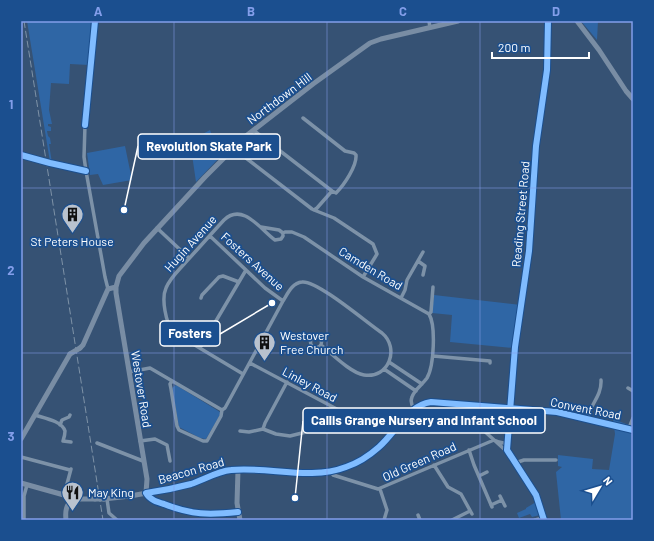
<svg xmlns="http://www.w3.org/2000/svg" width="654" height="541" viewBox="0 0 654 541" font-family="Barlow,sans-serif">
	<style>
		.green { fill: #2f66a5 }
		.lines { fill: none; stroke-linecap: round; stroke-linejoin: round }
		.street { stroke: #7d92a8; stroke-width: 3.5 }
		.secondary { stroke: #798da4; stroke-width: 5 }
		.rail { stroke: #7e92a7; stroke-width: 1; stroke-dasharray: 7 3; stroke-linecap: butt }
		.secondary-bridge { stroke: #798da4; stroke-width: 5 }
		.cycleway-casing { stroke: #1b4f8f; stroke-width: 8 }
		.cycleway { stroke: #80bcff; stroke-width: 6 }
		.grid { fill: none; stroke: #839eea; stroke-width: 1; stroke-opacity: 0.55 }
		.labels { text-anchor: middle; dominant-baseline: central; stroke-width: 3.5; stroke-linejoin: round; paint-order: stroke }
		.street-label { font-size: 12px; fill: #fff; stroke: #1b4f8f }
		.poi-label { font-size: 12px; fill: #fff; stroke: #1b4f8f; text-anchor: start }
		.leader { fill: none; stroke: #fff; stroke-width: 1.5 }
		.callout-dot { fill: #fff; stroke: #1b4f8f; stroke-width: 1.5 }
		.callout { fill: #1b4f8f; stroke: #fff; stroke-width: 1.5 }
		.callout-label { font-size: 13px; text-anchor: middle; font-weight: bold; fill: #fff }
		.neatline { fill: none; stroke: #839eea; stroke-width: 1.5 }
		.grid-label { font-size: 13px; text-anchor: middle; font-weight: bold; fill: #839eea }
	</style>
	<rect width="100%" height="100%" fill="#365274"/>
	<path class="green" d="M27 21H91L89 65 70 64 69 84 51 83 49 110 52 124H48V126L51 127V131H47L48 136 50 138 51 144H49L52 163 50 162Z
		M581 21H598L597 40Z
		M210 130 220 157 196 182 190 141Z
		M125 146 132 180 103 185 98 174 90 175 87 153Z
		M434 295 521 305 514 348 450 342 452 315 432 313Z
		M176 385 220 412 221 413 206 439 200 438 179 427 172 388Z
		M633 416V520H561L556 472 562 467 558 466V455L593 459 592 469 609 470 615 434 613 419 629 425Z
		M536 502 540 515 532 517 530 514 519 518 517 513 526 509V508Z"/>
	<g class="lines">
		<path class="street" d="M429 21 430 28
			M85 125 84 157 86 171 105 277 108 289
			M253 130 332 191 336 193C344 185 357 166 356 155L354 153 345 151 303 118
			M233 148 312 209 314 210 317 208 332 191
			M314 210 334 218 373 244 377 254 363 277
			M261 227 279 230 283 233 285 232H292L304 237 363 277 429 314
			M157 228 189 258
			M210 236 265 288 283 301
			M418 261 425 266 423 275
			M201 298 202 295 219 277 223 276 239 282
			M401 298 405 290 407 280 423 252
			M429 314 431 312 433 287
			M310.5 342a5.5 5.5 0 1 1 11 0a5.5 5.5 0 1 1-11 0Z
			M200 348 246 270
			M433 356 490 361V363
			M389 362 422 384
			M250 363 348 415 340 428
			M384 369 416 391
			M129 372 150 368 222 410
			M243 374 173 332C166 323 161 299 166 288 170 278 178 271 185 263 198 249 211 234 224 220 243 202 261 230 275 240L281 239 283 236V233
			M172 381 170 384 171 389 177 426 179 430 203 441H207L221 416 222 410
			M628 388 633 391
			M458 404 460 409 504 449 507 450
			M414 409C412 406 410 402 412 397 414 390 422 385 427 378 434 366 436 326 429 314
			M222 410 225 408 283 301C288 293 292 283 302 282 317 280 367 323 382 333 400 348 389 379 364 375 351 373 332 354 321 345
			M35 415C44 418 62 421 65 431 65 434 64 438 63 441L71 442
			M587 418C591 404 602 395 601 380
			M60 425 62 420 69 417 70 415
			M629 428 633 418
			M263 429 265 423 287 382
			M240 431 249 432 263 429 276 434 290 436 306 432 310 428 313 423 322 430
			M140 441 155 439 167 445 170 461
			M97 443 143 461
			M469 450 474 465 492 507
			M21 457 70 470
			M515 463 524 460H556
			M434 465 448 487 461 494 472 514
			M331 471 333 475 378 489 494 440 499 442 508 444
			M479 476 487 472
			M380 489 387 510 384 520
			M146 493C150 500 157 502 164 504 192 515 209 515 238 512
			M64 495 71 469
			M500 496 505 506
			M107 499 109 513 117 520
			M491 505 502 500
			M418 515 420 520
			M24 520V496L27 485
			M452 520 470 511
			M535 520 543 518"/>
		<path class="secondary" d="M577 21 599 50 626 91 633 99
			M80 348 83 345 108 289 116 287
			M21 439 70 354
			M238 470 237 503 240 520
			M21 483 64 495 73 499H95
			M146 493 147 479 116 293V287L119 276 144 243 205 177 246 136 313 84 370 43 381 39 458 21
			M104 499 130 496 181 487 229 470 319 473 337 470 347 467 367 456 386 441 414 409 422 404 431 402 557 412 633 430
			M66 520C65 511 66 505 73 499
			M544 520 536 495 507 450 515 347 529 251 536 146 547 70 548 21"/>
		<path class="rail" d="M24 21 103 520"/>
		<path class="secondary-bridge" d="M70 354 80 348
			M95 499H104"/>
		<defs>
			<path id="cycleway" d="M85 125 95 21
				M21 155 50 163 86 171
				M238 512C209 515 192 515 164 504 157 502 150 500 146 493 161 491 176 488 191 484 203 480 218 471 231 470 268 466 310 481 346 467 358 463 370 455 379 447 396 432 408 405 431 402L557 412 633 430
				M544 520 536 495 507 450 515 347 529 251 536 146 547 70 548 21"/>
		</defs>
		<use href="#cycleway" class="cycleway-casing"/>
		<use href="#cycleway" class="cycleway"/>
	</g>
	<path class="grid" d="M174 21V520M327 21V520M480 21V520M21 188H633M21 353H633"/>
	<defs>
		<symbol id="building-pin" viewBox="-11 -11 22 30"><path d="M0 17L-7.5 6A9.5 9.5 0 1 1 7.5 6Z" fill="#b9c2ce" stroke="#1b4f8f"/><path d="M-4-6H4V6H1V3H-1V6H-4ZM-2.5-4.3h1.7v1.8h-1.7ZM.8-4.3h1.7v1.8H.8ZM-2.5-1h1.7V.8h-1.7ZM.8-1h1.7V.8H.8Z" fill="#111"/></symbol>
		<symbol id="restaurant-pin" viewBox="-11 -11 22 30"><path d="M0 17L-7.5 6A9.5 9.5 0 1 1 7.5 6Z" fill="#b9c2ce" stroke="#1b4f8f"/><path d="M-5-6h1v4h1v-4h1v4h1v-4h1v5L-1.5 .5V6h-2V.5L-5-1ZM5-6V6H3V1.5H1.5Q1.5-4 5-6Z" fill="#111"/></symbol>
	</defs>
	<g fill-rule="evenodd">
		<use href="#building-pin" x="60" y="202" width="25" height="34"/>
		<use href="#building-pin" x="252" y="330" width="25" height="34"/>
		<use href="#restaurant-pin" x="60" y="480" width="25" height="34"/>
	</g>
	<g class="labels">
		<g class="street-label">
			<text transform="translate(279 98) rotate(-37)">Northdown Hill</text>
			<text transform="translate(520 214) rotate(-85)">Reading Street Road</text>
			<text transform="translate(190 243) rotate(-48)">Hugin Avenue</text>
			<text transform="translate(253 261) rotate(42)">Fosters Avenue</text>
			<text transform="translate(371 268) rotate(31)">Camden Road</text>
			<text transform="translate(310 384) rotate(28)">Linley Road</text>
			<text transform="translate(142 389) rotate(81)">Westover Road</text>
			<text transform="translate(586 408) rotate(11)">Convent Road</text>
			<text transform="translate(419 461) rotate(-24)">Old Green Road</text>
			<text transform="translate(191 470) rotate(-16)">Beacon Road</text>
		</g>
		<g class="poi-label">
			<text x="72" y="241" text-anchor="middle">St Peters House</text>
			<text x="280" y="335">Westover<tspan x="280" dy="14">Free Church</tspan></text>
			<text x="88" y="492">May King</text>
		</g>
	</g>
	<path class="leader" d="M124 210L138 146M272 303L220 334M295 498L303 421"/>
	<g class="callout-dot">
		<circle cx="124" cy="210" r="4"/>
		<circle cx="272" cy="303" r="4"/>
		<circle cx="295" cy="498" r="4"/>
	</g>
	<g class="callout">
		<rect x="138" y="134" width="142" height="25" rx="4"/>
		<rect x="160" y="321" width="60" height="25" rx="4"/>
		<rect x="303" y="408" width="242" height="25" rx="4"/>
	</g>
	<g class="callout-label">
		<text x="209" y="151">Revolution Skate Park</text>
		<text x="190" y="338">Fosters</text>
		<text x="424" y="425">Callis Grange Nursery and Infant School</text>
	</g>
	<rect width="654" height="541" fill="none" stroke="#1b4f8f" stroke-width="44"/>
	<g transform="translate(600 487) rotate(52)" stroke="#1b4f8f" stroke-width="3" paint-order="stroke">
	<path d="M0-3L7 15L0 10L-7 15Z" fill="#ffffff"/>
	<text y="-6" font-size="11" font-weight="bold" text-anchor="middle" fill="#ffffff">N</text>
	</g>
	<path d="M492 52v6h97v-6" fill="none" stroke="#ffffff" stroke-width="2"/>
	<text x="498" y="52" font-size="12" fill="#ffffff" stroke="#1b4f8f" stroke-width="3" paint-order="stroke">200 m</text>
	<rect x="22" y="22" width="610" height="497" class="neatline"/>
	<g class="grid-label">
		<text x="98" y="16">A</text>
		<text x="251" y="16">B</text>
		<text x="403" y="16">C</text>
		<text x="556" y="16">D</text>
		<text x="11" y="109">1</text>
		<text x="11" y="275">2</text>
		<text x="11" y="441">3</text>
	</g>
</svg>
